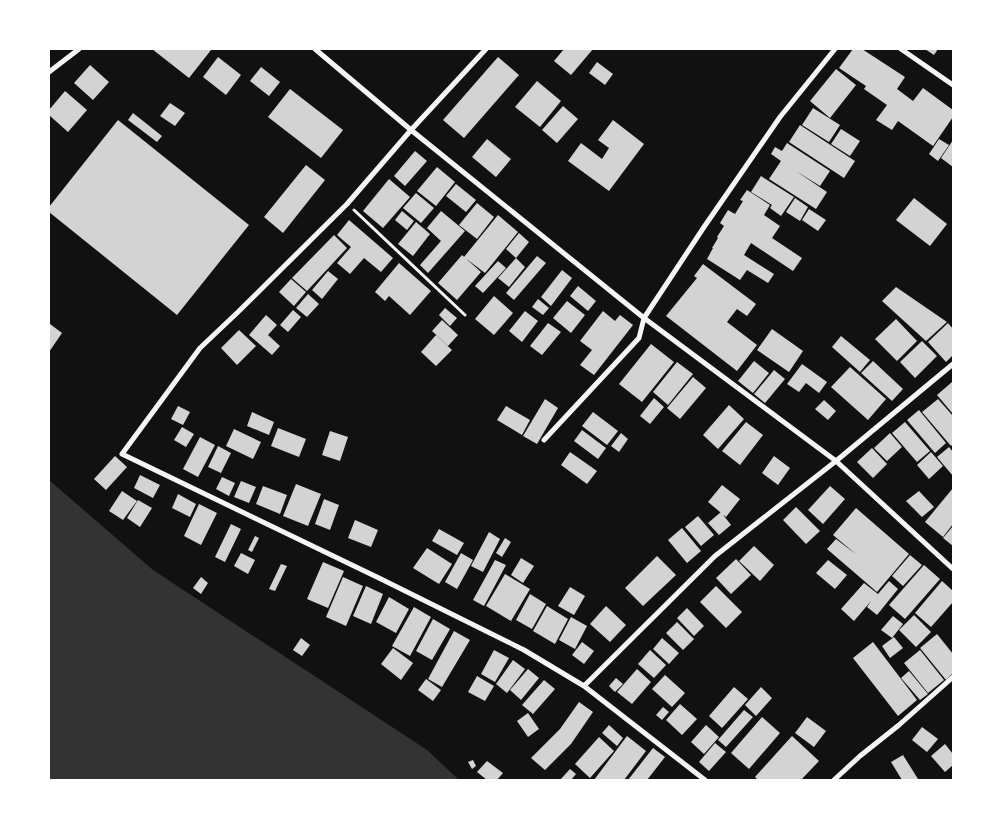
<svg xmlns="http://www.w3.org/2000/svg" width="1002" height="829" viewBox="0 0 1002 829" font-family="Ubuntu,sans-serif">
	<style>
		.water { fill: #333 }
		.building { fill: #d3d3d3 }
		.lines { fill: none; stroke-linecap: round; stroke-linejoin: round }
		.path { stroke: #f5f5f5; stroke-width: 3 }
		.minor { stroke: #f5f5f5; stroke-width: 5 }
	</style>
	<rect width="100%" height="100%" fill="#111"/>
	<path class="water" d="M49 480 153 570 427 750 459 780H49Z"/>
	<path class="building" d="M152 49H210L211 50 189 78Z
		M564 49H593L571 75 554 61Z
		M853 49H862L905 77 897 89 913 101 923 88 953 110V117L933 146 898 121 892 130 876 120 887 105 864 89 866 86 839 68Z
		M925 49H938L934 55Z
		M218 57 241 75 226 95 203 77Z
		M498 57 519 75 464 138 443 120Z
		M597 62 613 74 605 85 589 73Z
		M90 65 109 82 93 100 74 83Z
		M261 67 280 82 269 96 250 81Z
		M836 69 856 85 830 118 810 101Z
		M537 81 561 101 540 127 515 107Z
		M290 89 343 130 321 158 268 117Z
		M65 91 87 110 68 132 49 115V110Z
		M170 103 185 113 175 126 160 116Z
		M563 106 578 119 557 143 542 130Z
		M813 108 840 125 829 142 802 125Z
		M133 113 162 136 157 142 128 120Z
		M118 120 249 225 177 315 49 212V207Z
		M613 120 644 144 609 191 568 161 581 143 602 159 609 148 598 140Z
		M800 125 855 161 844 178 789 142Z
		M841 129 860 141 850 156 831 144Z
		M487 139 511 159 496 177 472 157Z
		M939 139 949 145 938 161 929 154Z
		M953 140V167L941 158Z
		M787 143 830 171 820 186 796 171 827 192 816 209 769 179 781 161 771 154 775 147 782 151Z
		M415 151 427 161 405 186 394 176Z
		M306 165 325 180 283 233 264 217Z
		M437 167 455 182 436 206 417 191Z
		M761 176 794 197 781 216 770 208 772 205 751 192Z
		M389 179 410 197 383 228 363 211Z
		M456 184 476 200 466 212 446 196Z
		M747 190 770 205 764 215 780 226 772 238 802 258 793 271 751 243 744 255 774 274 768 283 747 270 740 280 707 259 713 248H712L718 238 717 237 724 226 720 223 728 210 735 214 743 201 740 200Z
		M416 193 434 208 421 223 403 208Z
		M795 198 808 207 800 221 786 212Z
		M914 198 947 224 930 246 896 220Z
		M477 203 494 217 477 239 459 225Z
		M809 209 826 220 818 231 802 220Z
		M402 211 414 221 407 230 395 220Z
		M441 211 465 231 428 273 420 265 441 241 427 228Z
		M498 215 518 232 485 273 464 257Z
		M349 220 393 258 381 272 364 258 350 274 337 263 351 247 337 235Z
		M416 222 430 234 413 256 398 244Z
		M519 233 529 242 516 258 506 249Z
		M334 235 347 248 307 291 292 278Z
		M462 255 481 272 457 300 438 283Z
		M537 256 546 263 514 300 506 293Z
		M516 258 525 267 509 287 498 278Z
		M498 261 506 268 483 293 475 286Z
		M399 263 431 291 410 315 389 296 385 301 375 292Z
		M703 264 756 304 747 316 737 309 727 322 757 345 737 371 666 316 697 278 694 276Z
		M562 270 572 278 551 306 541 297Z
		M328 271 338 279 322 299 312 290Z
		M291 279 306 292 294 306 279 292Z
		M578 286 596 301 588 311 570 296Z
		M896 287 947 322 926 341 882 301Z
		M308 294 319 304 307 317 296 308Z
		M494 296 513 313 494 335 475 319Z
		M538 299 549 308 543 315 532 307Z
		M567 301 585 315 571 333 553 318Z
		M445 308 457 318 450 326 439 315Z
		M293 310 301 317 288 332 280 325Z
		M525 311 538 321 522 342 509 331Z
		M603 311 615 321 620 315 633 325 594 375 580 365 592 350 580 341Z
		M266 315 277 325 268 335 280 346 272 355 249 335Z
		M896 319 917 341 897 361 875 339Z
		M442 320 458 335 448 346 432 331Z
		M548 323 561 332 542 355 530 346Z
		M948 323 953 329V355L946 362 928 342Z
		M50 324 62 333 49 352V327Z
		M772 329 803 351 789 372 757 350Z
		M239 330 256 346 237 365 221 348Z
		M436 335 452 350 436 366 421 352Z
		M841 336 870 360 860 372 832 347Z
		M922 341 937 356 915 378 900 362Z
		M651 344 674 362 642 402 619 384Z
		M754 361 769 373 753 393 738 381Z
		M873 361 903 389 892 401 861 373Z
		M677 362 693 374 668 405 653 392Z
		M802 364 827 382 819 393 806 383 799 392 787 384Z
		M850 367 886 399 868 420 831 387Z
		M774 370 785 379 765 403 754 394Z
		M693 377 706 388 680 419 667 408Z
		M952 382 953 384V414L937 395Z
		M654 398 664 407 650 424 640 416Z
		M545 399 558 408 537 444 523 436Z
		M938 399 953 416V444L951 446 922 412Z
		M824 400 836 411 828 420 815 409Z
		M729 405 744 419 718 449 703 435Z
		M178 406 190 412 183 425 171 419Z
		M506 406 530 420 522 435 497 420Z
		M919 410 946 443 935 453 907 420Z
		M252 412 274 422 269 435 247 426Z
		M593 412 618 431 607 445 582 426Z
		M746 422 763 435 740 465 722 451Z
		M905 422 930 451 917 462 892 433Z
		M182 427 194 434 186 447 174 440Z
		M278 428 306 439 299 457 271 446Z
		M234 429 261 442 253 459 226 446Z
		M582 430 606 448 598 459 574 441Z
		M330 431 348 437 340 461 322 455Z
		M621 433 628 439 619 452 611 446Z
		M890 433 902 447 887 461 874 448Z
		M200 437 215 445 198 477 183 469Z
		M218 446 231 453 221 473 208 467Z
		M949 447 953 452V476L937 457Z
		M872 448 887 464 873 478 857 462Z
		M570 452 597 471 587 484 561 465Z
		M931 452 943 466 929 479 917 465Z
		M115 456 127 467 106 490 94 479Z
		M774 456 790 468 778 485 762 473Z
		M140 475 160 485 153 498 134 488Z
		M222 477 235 483 229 496 216 489Z
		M241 481 256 487 249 503 234 497Z
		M296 484 321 494 308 526 283 516Z
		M722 485 740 499 726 517 708 502Z
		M263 486 287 495 280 514 256 504Z
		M830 486 845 499 823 524 808 510Z
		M953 488V524L943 537 925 522Z
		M122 491 137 501 123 520 109 511Z
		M919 491 934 507 922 517 906 501Z
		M178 494 196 504 190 517 172 508Z
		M324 499 339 505 330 530 315 524Z
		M138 500 152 508 140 527 127 518Z
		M199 504 217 513 201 545 184 536Z
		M796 507 820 531 806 544 783 520Z
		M856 508 909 554 877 592 827 549 836 539 857 555 833 535Z
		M721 512 731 525 719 535 708 523Z
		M698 516 714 535 701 546 685 527Z
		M355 520 378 530 371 547 348 538Z
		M231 524 241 529 225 562 215 557Z
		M953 526V546L943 538Z
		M682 528 701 551 687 563 668 540Z
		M439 529 464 543 457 555 432 541Z
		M489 532 500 539 483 572 471 566Z
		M255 536 259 538 252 552 248 550Z
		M505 538 511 542 502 557 496 553Z
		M754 546 774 565 760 581 739 561Z
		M427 548 452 564 439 584 413 568Z
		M241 553 255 560 248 574 234 566Z
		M461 553 473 560 457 589 445 582Z
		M910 555 922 565 903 586 892 576Z
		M657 556 676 575 643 606 625 588Z
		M521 558 534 566 523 583 511 575Z
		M736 559 751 575 731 594 716 578Z
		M495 560 506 565 484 606 473 600Z
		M828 560 847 575 835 589 816 573Z
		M323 562 344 571 328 608 307 599Z
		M281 564 287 566 275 591 269 589Z
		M924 565 940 579 905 619 889 605Z
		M505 574 530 589 511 621 486 606Z
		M201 577 208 583 201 594 193 588Z
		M343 577 363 586 346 626 326 617Z
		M889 581 898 589 877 615 867 607 871 601 854 621 841 609 864 583 878 594Z
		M942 581 953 591V602L931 627 915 613Z
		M366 586 383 594 371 624 353 616Z
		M716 586 742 612 726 628 700 602Z
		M570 587 585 596 574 615 558 606Z
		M530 594 546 604 532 629 516 620Z
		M389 597 409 609 396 633 376 622Z
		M547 606 568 619 555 644 533 631Z
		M606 606 626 625 610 642 590 624Z
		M414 607 431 617 410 656 392 646Z
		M687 608 704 626 694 636 677 618Z
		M914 615 931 632 916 647 899 630Z
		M893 616 903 624 892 638 881 630Z
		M571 617 587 626 575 649 559 640Z
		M433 619 450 629 432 660 416 651Z
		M677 622 694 639 683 650 666 633Z
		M454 631 470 640 442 687 428 679Z
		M937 634 953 654V673L946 680 920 648Z
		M894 637 903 648 890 658 882 646Z
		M301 638 310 645 302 656 293 650Z
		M662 638 679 653 669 664 653 649Z
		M582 642 594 651 584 664 572 655Z
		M873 642 917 700 898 716 853 658Z
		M393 648 413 663 401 680 381 664Z
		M494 650 509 658 495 682 481 674Z
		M650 650 666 665 654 678 638 664Z
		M920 650 944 680 928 693 904 663Z
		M513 660 525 669 507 693 496 684Z
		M528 669 539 678 521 700 510 690Z
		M637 669 651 682 632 704 617 692Z
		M909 671 928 694 920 700 901 678Z
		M665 675 685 693 672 707 652 689Z
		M477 676 494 686 485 701 468 692Z
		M616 678 623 684 615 692 609 686Z
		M426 679 441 690 433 701 418 690Z
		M544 680 555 689 533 714 522 705Z
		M734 687 748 699 722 728 709 716Z
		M761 687 772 698 756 716 745 705Z
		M579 702 593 712 571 744 545 770 531 758 560 729Z
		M680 704 697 719 682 735 666 720Z
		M663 707 669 712 662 720 656 715Z
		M744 710 753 717 726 747 718 740Z
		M528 713 539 729 528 737 517 721Z
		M762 717 780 733 749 769 731 753Z
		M807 717 826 731 814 747 795 733Z
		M609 725 623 738 617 746 602 733Z
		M706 725 719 737 704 754 691 742Z
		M922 727 938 739 927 752 912 740Z
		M627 736 646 751 624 780H594Z
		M792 736 819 761 801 780H758L755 777Z
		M599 737 614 751 590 778 575 764Z
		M715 743 726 752 709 771 699 762Z
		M945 744 953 754V765L945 772 931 756Z
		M653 748 665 757 647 780H628Z
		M903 755 918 779 915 780H902L891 762Z
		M473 760 476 766 472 769 468 762Z
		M487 761 503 773 497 780H487L477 772Z
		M570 769 576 774 571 780H560Z"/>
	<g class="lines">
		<path class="path" d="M354 210 465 315"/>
		<path class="minor" d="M315 49 411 130 644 318 836 461 953 569
			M486 49 411 130 347 204 238 312 200 348 122 454 381 579 524 650 584 686 705 780
			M901 49 953 85
			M49 72 79 49
			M544 440 639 338 644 318 704 227 780 117 835 49
			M584 686 715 556 836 461 953 364
			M834 780 860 756 899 725 953 677"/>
	</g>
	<rect width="1002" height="829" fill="none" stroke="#ffffff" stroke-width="100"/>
</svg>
